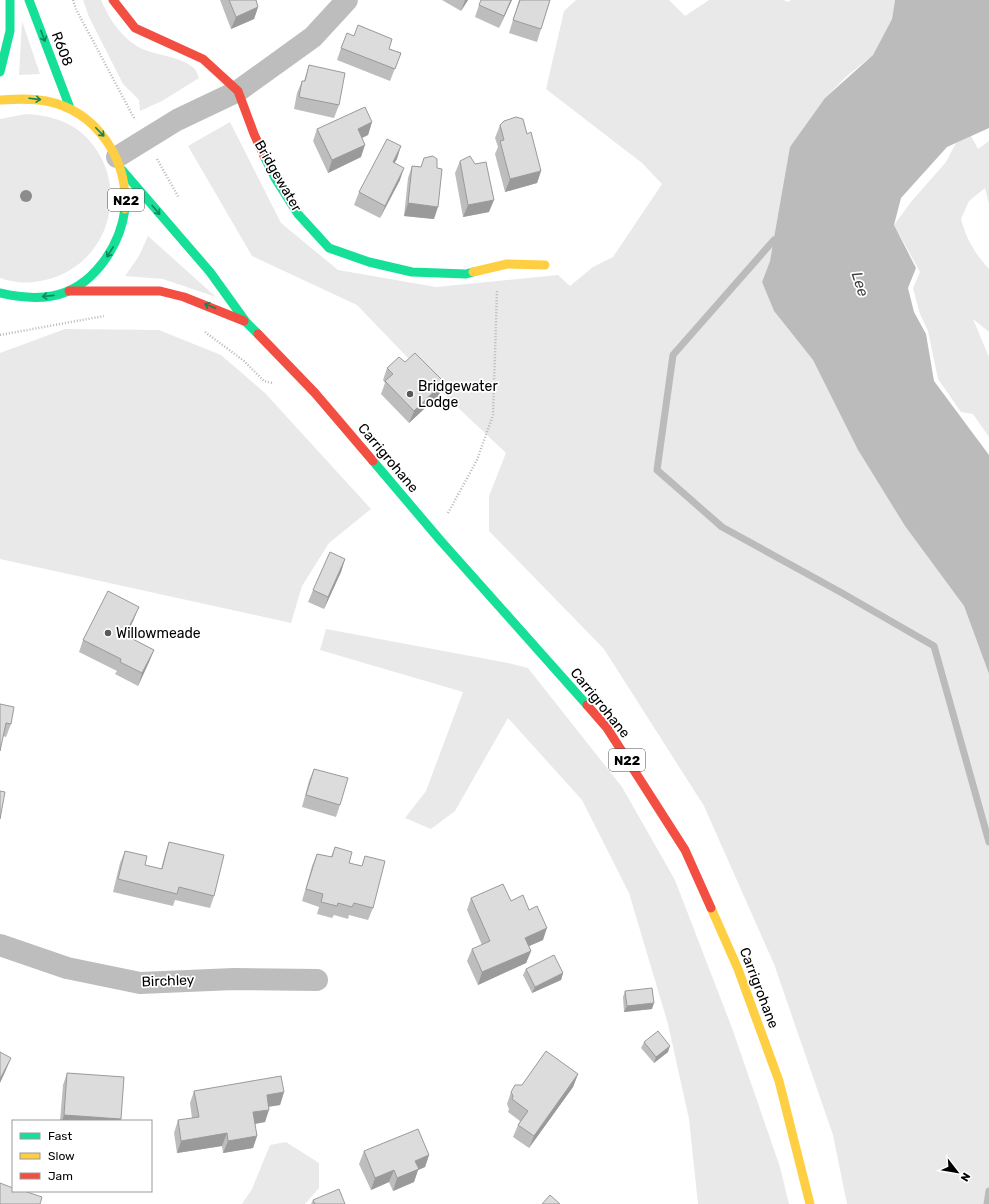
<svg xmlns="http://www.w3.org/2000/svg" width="989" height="1204" viewBox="0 0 989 1204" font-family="Rubik,sans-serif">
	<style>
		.green { fill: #e9e9e9 }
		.water { fill: #bbb }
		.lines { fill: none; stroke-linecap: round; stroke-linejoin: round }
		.stream { stroke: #bbb; stroke-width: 7 }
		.path { stroke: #b8b8b8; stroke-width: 2.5; stroke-dasharray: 1 2; stroke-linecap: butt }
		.street { stroke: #bdbdbd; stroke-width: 22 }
		.fast { stroke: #16e098; stroke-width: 9 }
		.slow { stroke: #ffcf43; stroke-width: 9 }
		.jam { stroke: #f24e42; stroke-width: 9 }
		.tree { fill: #8c8c8c }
		.wall { fill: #bdbdbd }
		.shaded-wall { fill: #9a9a9a }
		.building { fill: #dcdcdc; stroke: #9a9a9a }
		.oneway { stroke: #0d865b }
		.poi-dot { fill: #595959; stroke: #fff; stroke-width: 1.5 }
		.labels { text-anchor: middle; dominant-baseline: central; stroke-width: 3.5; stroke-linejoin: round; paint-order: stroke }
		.shield { fill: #fff; stroke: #4c4c4c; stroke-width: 1 }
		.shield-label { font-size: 13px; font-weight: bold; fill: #000 }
		.street-label { font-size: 14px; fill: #000; stroke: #fff }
		.poi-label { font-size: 14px; fill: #000; stroke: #fff; text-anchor: start }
		.water-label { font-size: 15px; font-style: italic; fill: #3f3f3f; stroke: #fff }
	</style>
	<rect width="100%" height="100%" fill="#fff"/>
	<path class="green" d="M83 0H101C108 16 117 31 131 42 149 57 176 53 194 68 196 70 198 75 199 78L162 101 140 111 139 100 123 84 89 17Z
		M576 0H669L685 16 709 0H783L788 2 791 0H895L892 19 873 55 847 76 825 98 780 214 770 261 762 282 774 311 813 360 858 450 905 526 964 606 989 674V1204H847L833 1135 774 964 704 806 604 649 489 531V496L506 453 434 385 357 305 252 256 188 146 230 122 281 223 338 270 436 287 558 275 570 286 593 267 613 257 662 184 642 163 546 89 564 11Z
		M22 21 40 74 19 75Z
		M26 114C44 115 63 119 78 130 134 174 115 264 45 280 31 284 14 283 0 278V119Z
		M971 136 978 149 989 141V204L985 188 969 201 961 219C966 238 975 254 989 269V332L973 319 989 357V437L973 414 961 412 938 379 928 331 920 314 913 288 920 272 894 225 911 202 946 162 956 143Z
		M148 236 216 297 163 279 125 276 139 256Z
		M65 329 159 330 221 355 265 393 371 509 329 543 302 586 291 623 0 559V353Z
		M326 629 508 663 528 668 622 787 675 880 732 1028 780 1167 789 1204H698L689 1119 668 1024 629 893 582 800 508 718 455 811 431 829 405 818 426 791 463 692 320 650Z
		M286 1142 319 1163V1188L305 1204H242L252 1189 270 1145Z"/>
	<path class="water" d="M895 0H989V128L947 147 901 198 894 225 916 268 908 288 914 312 926 334 934 381 989 455V674L964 606 905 526 858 450 813 360 774 311 762 282 770 261 790 147 825 98 873 55 892 19Z"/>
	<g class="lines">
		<path class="stream" d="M774 240 673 355 657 470 722 527 842 593 934 646 989 842
			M987 1204 989 1191"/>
		<path class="path" d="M73 0 76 9 134 118
			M157 159 179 198
			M205 332 244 361 264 381 272 383
			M0 335 104 316
			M448 513 477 460 493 415 497 291"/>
		<path class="street" d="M117 157 177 120 238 91 313 37 347 0
			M0 945 67 968 140 983 234 979 317 980"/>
		<path class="fast" d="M29 0 70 108
			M0 72 10 31V0
			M264 156 275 178 298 214 329 248 369 262 412 272 466 274 473 272
			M122 170 210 272 246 322 258 334
			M0 293C17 297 35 299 52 296 92 289 120 247 125 209
			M373 461 440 540 587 705"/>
		<path class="slow" d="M0 100C16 99 30 98 46 101 97 111 128 159 125 209
			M473 272 507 264 545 265
			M711 908 738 969 779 1081 810 1204"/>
		<path class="jam" d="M113 0 135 28 203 59 238 91 254 134 264 156
			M69 291H160L184 297 244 321
			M258 334 315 393 373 461
			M587 705 607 728 685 850 711 908"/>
	</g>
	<circle class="tree" cx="26" cy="196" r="6"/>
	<path class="wall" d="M220 0H256L258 7 254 19 231 29Z
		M442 0H468L461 11Z
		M512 0 499 28 475 17 479 5Z
		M519 0H550L537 42 509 33Z
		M354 36 401 53 390 81 337 60 341 48Z
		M309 65 339 105 334 118 294 109 297 93 302 81H304Z
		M372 122 368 135 362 138 361 157 328 173 313 141 317 129Z
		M500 125 527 134 541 171 537 183 505 192 495 154 498 147 495 138Z
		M401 146 394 163 400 180 380 218 354 205 359 192Z
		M460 161 489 212 463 217 455 173Z
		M412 166 421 167 434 219 404 216 408 178Z
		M387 368 439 395 409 423 381 394 385 383 383 380Z
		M345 559 341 572 324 609 308 602 313 590Z
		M134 619 126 636 154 650 149 662 138 686 115 674 117 671 79 652 83 640Z
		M0 704 11 724 6 737 3 736Z
		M314 769 340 805 336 817 302 807 309 781Z
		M169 842 214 896 210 908 175 900 173 906 113 892 120 863 125 851 145 865 161 869 165 854Z
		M335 847 349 863 362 866 365 856 373 908 368 920 349 915 348 919 334 915 332 918 317 914 319 907 302 901 312 866 317 854 331 857Z
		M471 898 511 901 543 940 529 946 531 951 526 963 478 985 467 961 472 949 482 945 467 910Z
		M526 969 563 973 561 980 532 993 523 975Z
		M625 991 652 1009 624 1012 623 997Z
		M644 1042 668 1052 654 1063 641 1048Z
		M67 1073 121 1119 120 1121H60L63 1085Z
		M578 1074 573 1087 529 1148 513 1137 518 1125 520 1121 508 1112 509 1109 507 1104 511 1092 522 1085Z
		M194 1091 284 1092 280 1105 269 1106 265 1122 255 1124 257 1136 253 1148 223 1153 222 1146 177 1153 174 1133 178 1120 192 1118 190 1103Z
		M364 1151 429 1155 425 1167 418 1170 414 1182 393 1191 389 1182 371 1190 359 1164Z
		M313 1200 345 1204H311Z"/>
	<path class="shaded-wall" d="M465 0H468L461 11Z
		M511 0H512L499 28 504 16Z
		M258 7 254 19 231 29 236 17Z
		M372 122 368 135 353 142 358 129Z
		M365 145 361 157 328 173 332 160Z
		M401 146 397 159 388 174 393 162Z
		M404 168 400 180 380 218 385 206Z
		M541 171 537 183 505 192 510 179Z
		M494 200 489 212 463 217 468 205Z
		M408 203 438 207 434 219 404 216Z
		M444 382 439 395 409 423 414 411Z
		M345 559 341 572 324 609 328 597Z
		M139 607 134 619 120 648 125 635Z
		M154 650 149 662 138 686 142 673Z
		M547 928 543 940 520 950 525 938Z
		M531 951 526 963 478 985 482 972Z
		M563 973 561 980 532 993 535 987Z
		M654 1003 652 1009 624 1012 627 1006Z
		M670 1046 668 1052 654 1063 656 1057Z
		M11 1058 6 1070 0 1083V1079Z
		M578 1074 573 1087 529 1148 534 1136Z
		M284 1092 280 1105 262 1108 267 1095Z
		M269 1110 265 1122 249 1125 253 1112Z
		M64 1115 121 1119 120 1121H62Z
		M227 1133 222 1146 177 1153 181 1141Z
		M257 1136 253 1148 223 1153 228 1141Z
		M429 1155 425 1167 418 1170 414 1182 393 1191 397 1178 415 1161Z
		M394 1170 389 1182 371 1190 375 1178Z"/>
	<path class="building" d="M229 0H256L258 7 236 17Z
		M481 0H511L504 16 479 5Z
		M520 0H550L541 29 513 20Z
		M358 25 392 39 389 49 401 53 395 69 341 48 347 33 354 36Z
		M309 65 345 73 339 105 299 97 302 81H305Z
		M365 107 372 122 358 129 365 145 332 160 317 129Z
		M516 117 523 119 527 134 531 132 541 171 510 179 500 141 504 140 500 125 504 121Z
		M387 139 401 146 393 162 404 168 385 206 359 192Z
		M433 156 437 159V168L442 169 438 207 408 203 412 166 421 167 424 158Z
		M470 156 475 164 486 162 494 200 468 205 460 161Z
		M415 353 444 382 414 411 385 381 393 374 387 368 399 357 405 362Z
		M330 552 345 559 328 597 313 590Z
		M108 591 139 607 125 635 154 650 142 673 120 662 121 659 83 640Z
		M0 704 14 707 11 724 6 723 0 751Z
		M314 769 348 778 340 805 306 795Z
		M0 791 5 792 0 819Z
		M169 842 224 855 214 896 179 887 177 894 118 879 125 851 147 856 145 865 162 869Z
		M335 847 352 852 349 863 362 866 365 856 385 861 373 908 354 903 352 907 338 903 337 906 321 902 323 894 306 889 317 854 332 857Z
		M503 884 511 901 523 895 529 910 537 906 547 928 525 938 531 951 482 972 472 949 490 941 471 898Z
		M554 955 563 973 535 987 526 969Z
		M652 988 654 1003 627 1006 625 991Z
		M658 1031 670 1046 656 1057 644 1042Z
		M546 1051 578 1074 534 1136 518 1125 528 1111 512 1099 513 1096 511 1092 515 1085H522Z
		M0 1052 11 1058 0 1079Z
		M67 1073 124 1077 121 1119 64 1115Z
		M281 1076 284 1092 267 1095 269 1110 253 1112 257 1136 228 1141 227 1133 181 1141 178 1120 199 1117 194 1091Z
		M418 1129 429 1155 415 1161 419 1169 397 1178 394 1170 375 1178 364 1151Z
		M0 1183 13 1188V1191H24L42 1197 40 1204H0Z
		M339 1189 345 1204H315L313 1200Z
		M550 1195 560 1204H542Z"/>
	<defs><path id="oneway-shaft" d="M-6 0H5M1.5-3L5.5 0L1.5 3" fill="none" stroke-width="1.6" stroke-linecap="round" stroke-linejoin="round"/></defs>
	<g class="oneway">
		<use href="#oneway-shaft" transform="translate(43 36) rotate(69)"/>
		<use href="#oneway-shaft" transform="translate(35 99) rotate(7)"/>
		<use href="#oneway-shaft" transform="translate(100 132) rotate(46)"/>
		<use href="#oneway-shaft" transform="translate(156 210) rotate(50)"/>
		<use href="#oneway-shaft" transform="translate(110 252) rotate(122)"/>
		<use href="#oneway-shaft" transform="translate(48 296) rotate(174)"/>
		<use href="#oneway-shaft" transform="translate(210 306) rotate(-158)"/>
	</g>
	<g class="poi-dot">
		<circle cx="410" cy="394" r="4"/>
		<circle cx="108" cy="633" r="4"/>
	</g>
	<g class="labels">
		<g class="shield">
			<rect x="108" y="189" width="36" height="22" rx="3"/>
			<rect x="609" y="749" width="36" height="22" rx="3"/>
		</g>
		<g class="shield-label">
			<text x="126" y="200">N22</text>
			<text x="627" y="760">N22</text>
		</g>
		<g class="street-label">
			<text transform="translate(62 49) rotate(69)">R608</text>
			<text transform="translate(278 176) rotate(60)">Bridgewater</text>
			<text transform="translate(388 458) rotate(50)">Carrigrohane</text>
			<text transform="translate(600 703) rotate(51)">Carrigrohane</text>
			<text transform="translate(168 981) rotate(-2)">Birchley</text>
			<text transform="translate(759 988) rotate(69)">Carrigrohane</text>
		</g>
		<g class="poi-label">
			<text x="418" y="386">Bridgewater<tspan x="418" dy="16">Lodge</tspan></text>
			<text x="116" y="633">Willowmeade</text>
		</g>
		<g class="water-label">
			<text transform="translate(860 284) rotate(72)">Lee</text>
		</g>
	</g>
	<rect x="12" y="1120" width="140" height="72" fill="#ffffff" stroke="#999999"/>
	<rect x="20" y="1133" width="20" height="6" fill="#16e098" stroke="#999999"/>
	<text x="48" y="1140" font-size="12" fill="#000000">Fast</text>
	<rect x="20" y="1153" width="20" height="6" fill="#ffcf43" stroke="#999999"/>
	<text x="48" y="1160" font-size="12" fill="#000000">Slow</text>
	<rect x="20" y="1173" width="20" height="6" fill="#f24e42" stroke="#999999"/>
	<text x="48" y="1180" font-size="12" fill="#000000">Jam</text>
	<g transform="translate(957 1172) rotate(121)" stroke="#ffffff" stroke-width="3" paint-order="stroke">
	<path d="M0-3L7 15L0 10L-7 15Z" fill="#000000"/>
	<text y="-6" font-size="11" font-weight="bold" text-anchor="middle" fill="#000000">N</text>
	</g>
</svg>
